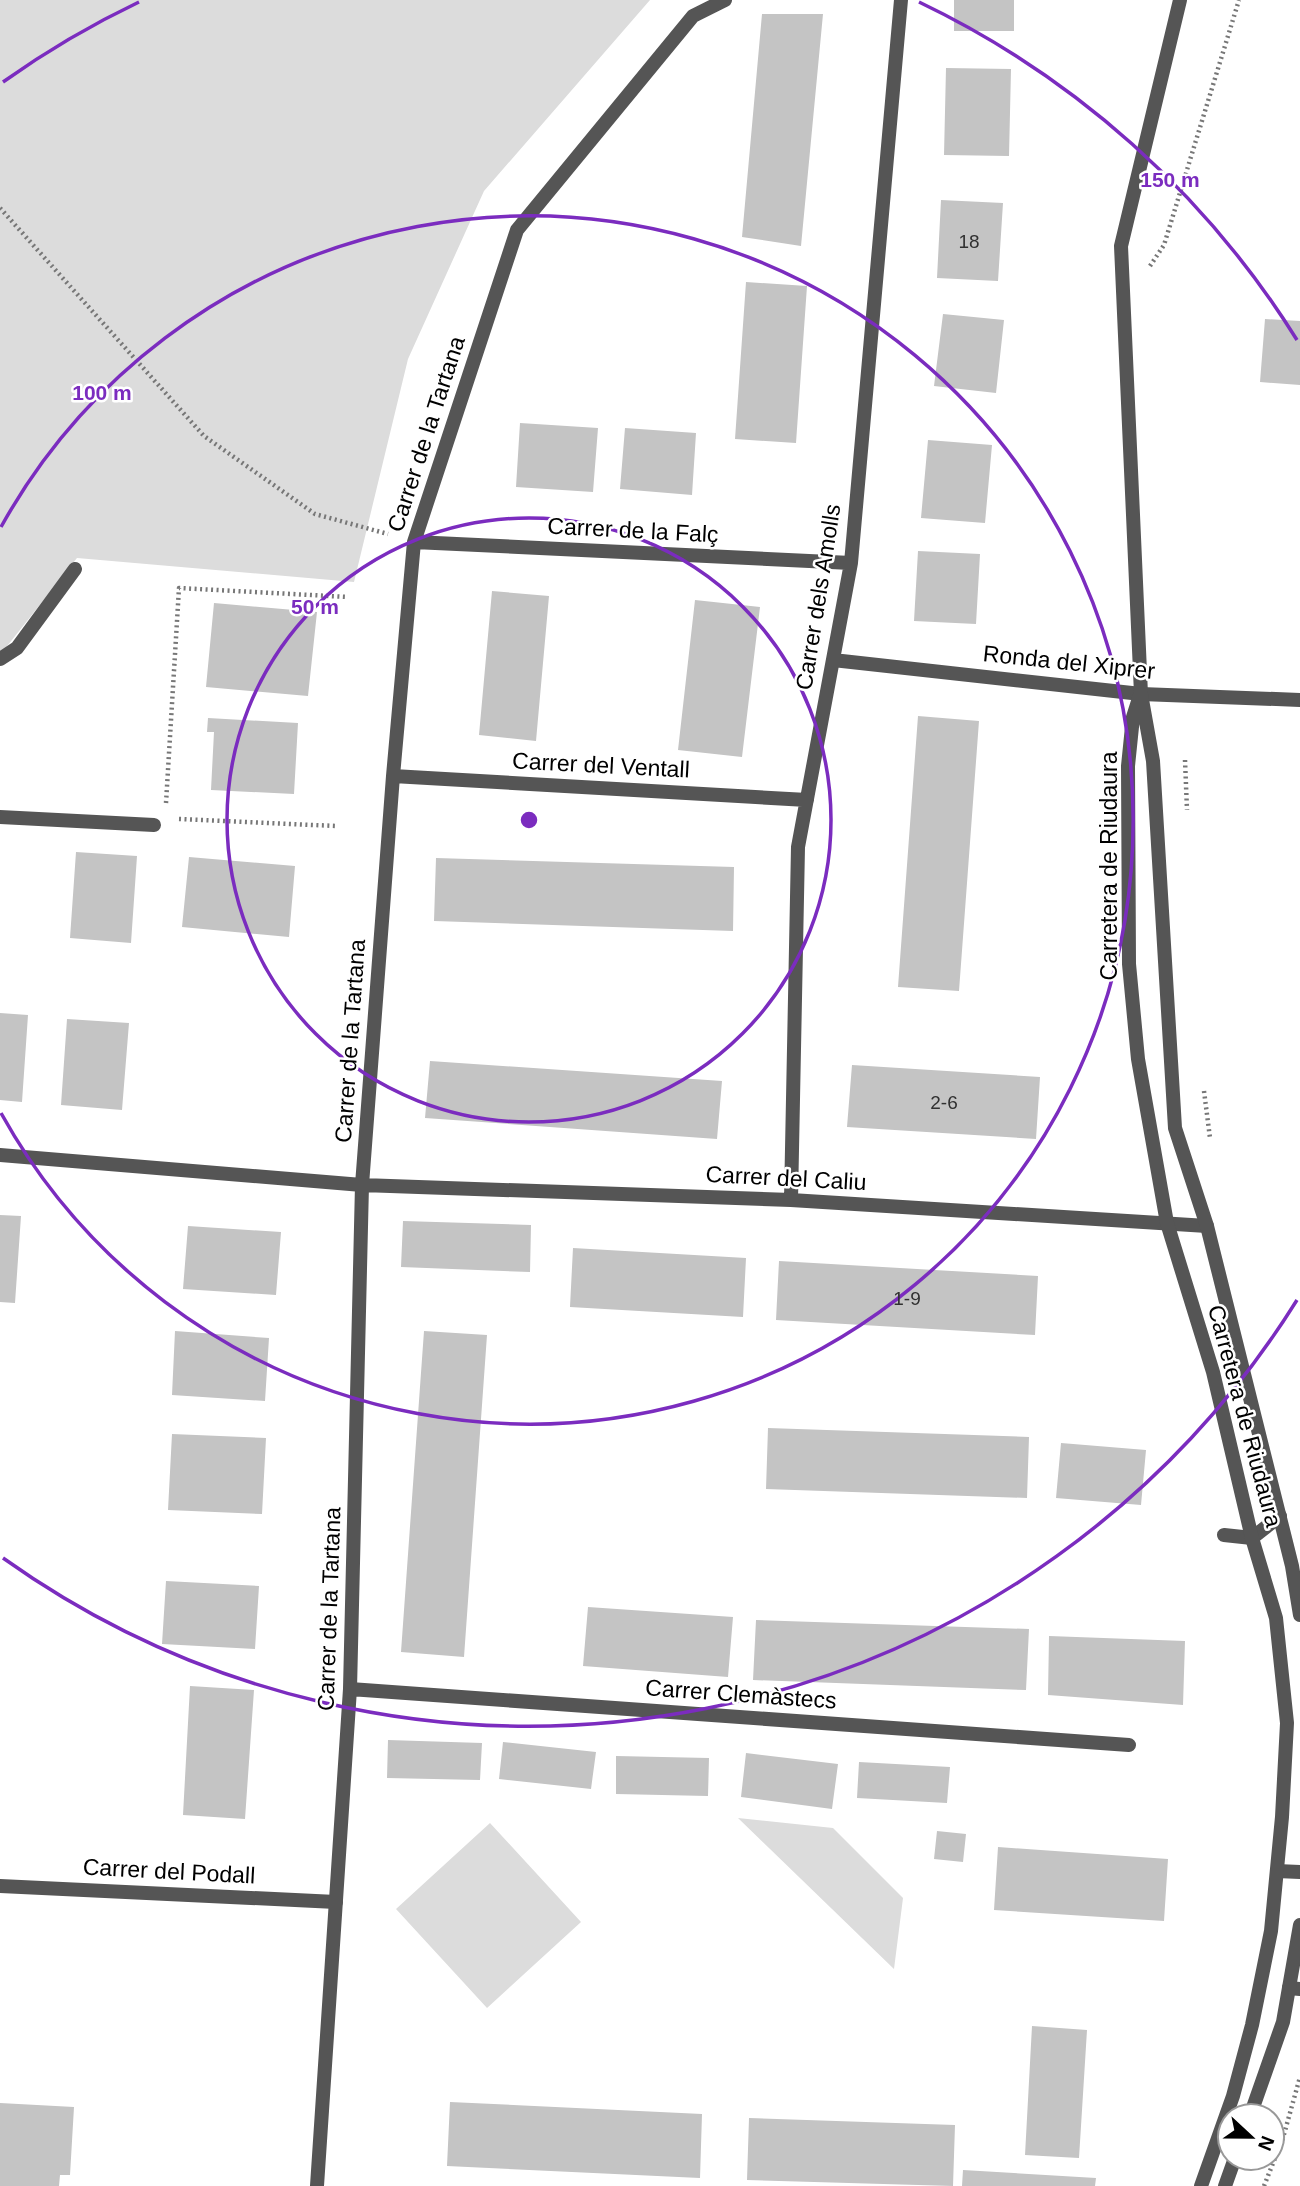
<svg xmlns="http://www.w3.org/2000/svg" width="1300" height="2186" viewBox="0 0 1300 2186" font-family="Helvetica,sans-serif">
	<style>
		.green { fill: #dcdcdc }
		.building { fill: #c4c4c4 }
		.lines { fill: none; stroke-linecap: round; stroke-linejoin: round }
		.path { stroke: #777; stroke-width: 4.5; stroke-dasharray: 2 3.5; stroke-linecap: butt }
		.service { stroke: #555; stroke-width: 14 }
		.pedestrian { stroke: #555; stroke-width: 14 }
		.minor { stroke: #555; stroke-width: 14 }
		.tertiary { stroke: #555; stroke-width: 14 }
		.ring { fill: none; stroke: #7b2cbf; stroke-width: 3.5 }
		.labels { text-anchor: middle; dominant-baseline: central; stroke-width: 5; stroke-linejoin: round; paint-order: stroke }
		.number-label { font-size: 19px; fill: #313131 }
		.street-label { font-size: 23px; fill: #000; stroke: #fff }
		.centre { fill: #7b2cbf; stroke: #fff; stroke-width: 3.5 }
		.ring-label { font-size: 21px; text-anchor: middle; font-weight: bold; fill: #7b2cbf; stroke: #fff; stroke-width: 5; stroke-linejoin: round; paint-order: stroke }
	</style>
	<rect width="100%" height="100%" fill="#fff"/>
	<path class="green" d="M0 0H650L484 191 408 359 354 582 77 558 0 655Z
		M738 1818 833 1828 903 1898 894 1969Z
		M490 1823 581 1922 487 2008 396 1909Z"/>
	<path class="building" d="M954 0H1014V31H954Z
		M762 14H823L801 246 742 237Z
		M946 68 1011 69 1009 156 944 155Z
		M941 200 1003 203 998 281 937 278Z
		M746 282 807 286 796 443 735 439Z
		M943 314 1004 320 996 393 934 386Z
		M1265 319 1300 321V385L1260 382Z
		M520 423 598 428 593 492 516 487Z
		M625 428 696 433 692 495 620 489Z
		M928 440 992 445 985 523 921 518Z
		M918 551 980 554 976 624 914 621Z
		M492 591 549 596 536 741 479 735Z
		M695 600 760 607 742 757 678 750Z
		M214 603 317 612 308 696 206 687Z
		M918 716 979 721 959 991 898 987Z
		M208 718 298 723 294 794 211 790 214 732H207Z
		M76 852 137 856 131 943 70 938Z
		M189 857 295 866 289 937 182 927Z
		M436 858 734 867 733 931 434 921Z
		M0 1013 28 1015 22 1102 0 1100Z
		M67 1019 129 1023 122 1110 61 1105Z
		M430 1061 722 1081 717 1139 425 1118Z
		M852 1065 1040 1077 1036 1139 847 1127Z
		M0 1215 21 1216 15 1303 0 1302Z
		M403 1221 531 1225 530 1272 401 1267Z
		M188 1226 281 1232 276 1295 183 1289Z
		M573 1248 746 1258 743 1317 570 1307Z
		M779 1261 1038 1276 1035 1335 776 1320Z
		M175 1331 269 1338 265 1401 172 1395Z
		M424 1331 487 1335 464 1657 401 1652Z
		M768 1428 1029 1437 1027 1498 766 1489Z
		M172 1434 266 1438 262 1514 168 1510Z
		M1061 1443 1146 1450 1141 1505 1056 1498Z
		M166 1581 259 1586 255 1649 162 1644Z
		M588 1607 733 1617 728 1677 583 1666Z
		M756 1620 1029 1629 1026 1690 753 1680Z
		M1049 1636 1185 1641 1183 1705 1048 1695Z
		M190 1686 254 1690 245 1819 183 1815Z
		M388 1740 482 1743 480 1780 387 1778Z
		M503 1742 596 1752 591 1789 499 1779Z
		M746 1753 838 1764 832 1809 741 1797Z
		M616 1756 709 1758 708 1796 616 1794Z
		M859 1762 950 1767 947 1803 857 1798Z
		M937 1831 966 1834 963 1862 934 1859Z
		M998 1847 1168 1859 1164 1921 994 1910Z
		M1032 2026 1087 2030 1079 2158 1025 2155Z
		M450 2102 702 2114 700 2178 447 2166Z
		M0 2103 74 2107 70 2175H60L59 2186H0Z
		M749 2118 955 2125 953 2186 747 2180Z
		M963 2170 1096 2178 1095 2186H962Z"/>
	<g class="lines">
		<path class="path" d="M0 208 204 436 315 514 388 534
			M1150 266 1164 245 1239 0
			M1185 760 1187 810
			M166 803 179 588 348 597
			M179 819 336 826
			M1204 1091 1210 1138
			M1264 2186 1283 2138 1300 2077"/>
		<path class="service" d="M1224 1535 1252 1538 1280 1516
			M1277 1871 1300 1872
			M1289 1988 1300 1989"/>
		<path class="pedestrian" d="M0 1886 336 1902"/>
		<path class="minor" d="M414 542 851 563
			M0 659 17 648 75 569
			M833 660 1141 694 1300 700
			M393 776 807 800
			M0 817 154 825
			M0 1155 362 1185 791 1200 1207 1226
			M791 1200 798 847 851 563 901 0
			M350 1689 1129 1745
			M317 2186 350 1689 362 1185 393 776 414 542 517 230 693 16 725 0"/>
		<path class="tertiary" d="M1180 0 1121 246 1141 694 1153 761 1175 1128 1207 1226 1292 1566 1300 1615
			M1140 695 1133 717 1128 766 1129 964 1138 1059 1167 1223 1213 1372 1252 1538 1276 1618 1287 1723 1282 1817 1271 1931 1252 2025 1233 2096 1201 2186
			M1250 2116 1283 2022 1300 1925
			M1225 2186 1235 2158"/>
	</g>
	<g class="ring">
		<circle cx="529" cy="820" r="302"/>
		<path d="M1 527A604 604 0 1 1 1 1113"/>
		<path d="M1297 1300A906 906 0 0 1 3 1558M3 82A906 906 0 0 1 139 2M919 2A906 906 0 0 1 1297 340"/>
	</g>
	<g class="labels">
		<g class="number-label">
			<text x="969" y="241">18</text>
			<text x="944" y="1102">2-6</text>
			<text x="907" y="1298">1-9</text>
		</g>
		<g class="street-label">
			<text transform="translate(426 434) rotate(-72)">Carrer de la Tartana</text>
			<text transform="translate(633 530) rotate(3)">Carrer de la Falç</text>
			<text transform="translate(818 597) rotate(-81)">Carrer dels Amolls</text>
			<text transform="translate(1069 662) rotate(6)">Ronda del Xiprer</text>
			<text transform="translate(601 765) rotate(3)">Carrer del Ventall</text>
			<text transform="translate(1109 866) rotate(-90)">Carretera de Riudaura</text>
			<text transform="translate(350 1041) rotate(-86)">Carrer de la Tartana</text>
			<text transform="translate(786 1178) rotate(3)">Carrer del Caliu</text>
			<text transform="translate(1245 1416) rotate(75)">Carretera de Riudaura</text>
			<text transform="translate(329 1609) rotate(-88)">Carrer de la Tartana</text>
			<text transform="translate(741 1694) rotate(4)">Carrer Clemàstecs</text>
			<text transform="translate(169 1871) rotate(3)">Carrer del Podall</text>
		</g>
	</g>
	<circle cx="529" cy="820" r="10" class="centre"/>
	<g class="ring-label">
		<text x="1170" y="187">150 m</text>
		<text x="102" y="400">100 m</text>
		<text x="315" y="614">50 m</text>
	</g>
	<g transform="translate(1251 2137) rotate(112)"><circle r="33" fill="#ffffff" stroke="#999999" stroke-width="2"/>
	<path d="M0-5L12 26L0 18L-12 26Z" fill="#000000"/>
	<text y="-10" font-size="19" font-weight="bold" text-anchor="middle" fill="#000000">N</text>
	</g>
</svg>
